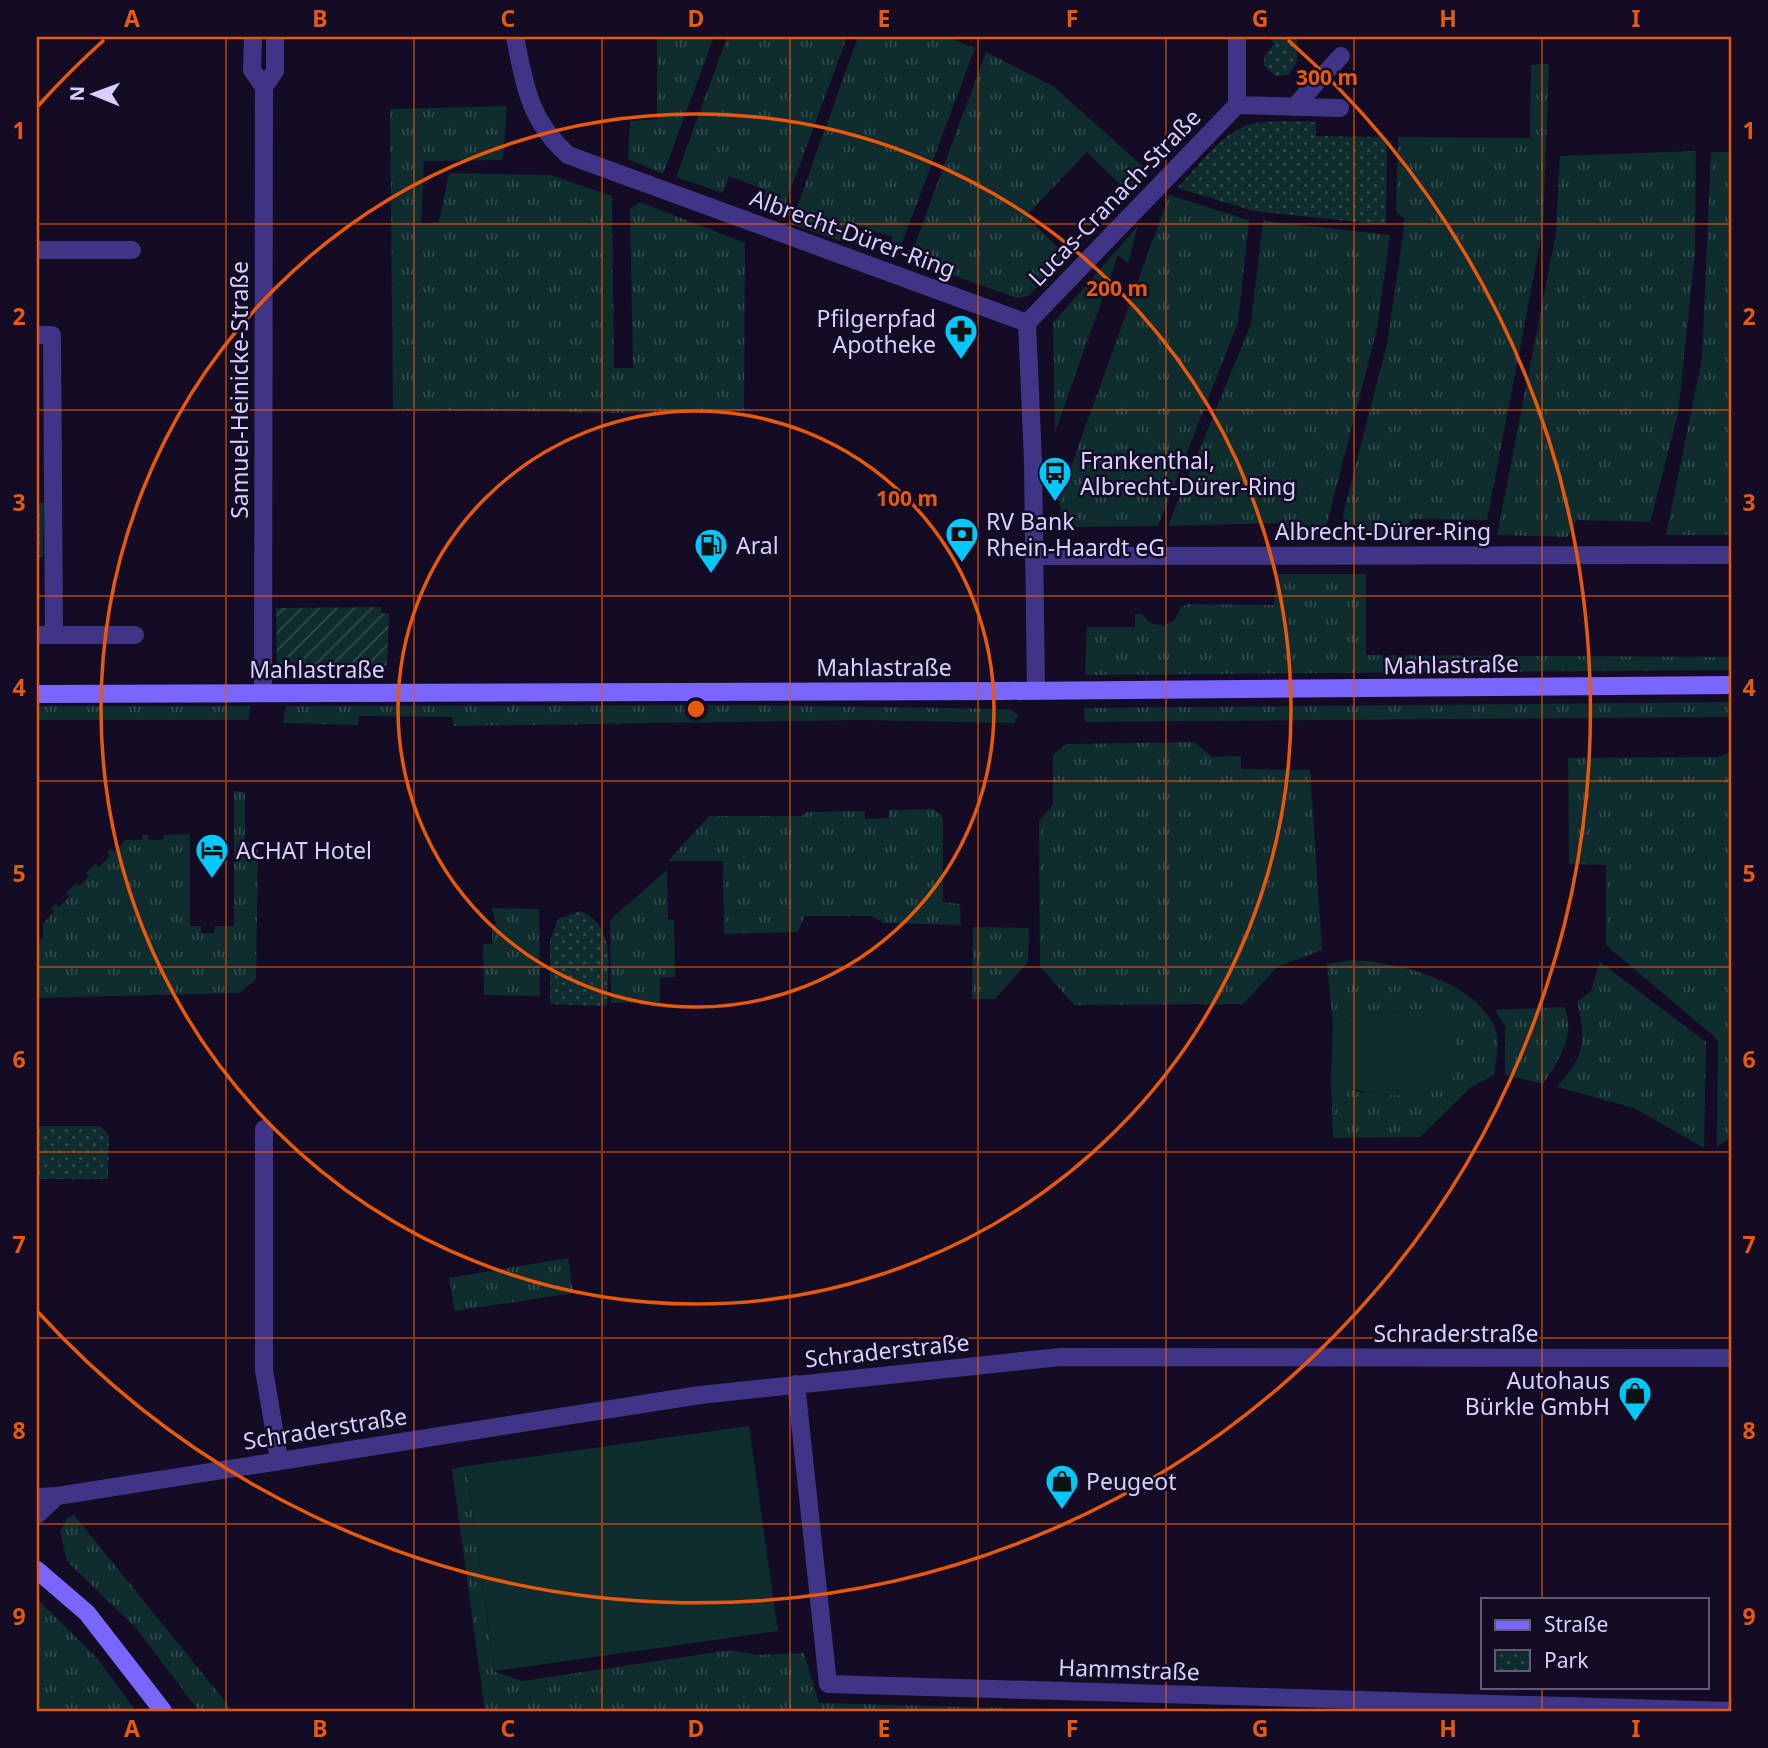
<svg xmlns="http://www.w3.org/2000/svg" width="1768" height="1748" viewBox="0 0 1768 1748" font-family="'Noto Sans',sans-serif">
	<style>
		.grass { fill: url(#grass-tufts) }
		.park { fill: url(#park-dots) }
		.garden { fill: url(#garden-furrows) }
		.pitch { fill: #0f2c2e }
		.lines { fill: none; stroke-linecap: round; stroke-linejoin: round }
		.street { stroke: #403486; stroke-width: 18 }
		.secondary { stroke: #7966ff; stroke-width: 18 }
		.grid { fill: none; stroke: #e8590c; stroke-width: 2; stroke-opacity: 0.55 }
		.ring { fill: none; stroke: #e8590c; stroke-width: 3.5 }
		.labels { text-anchor: middle; dominant-baseline: central; stroke-width: 5; stroke-linejoin: round; paint-order: stroke }
		.street-label { font-size: 23px; fill: #d9cfff; stroke: #130c24 }
		.poi-label { font-size: 23px; fill: #d9cfff; stroke: #130c24; text-anchor: start }
		.centre { fill: #e8590c; stroke: #130c24; stroke-width: 3.5 }
		.ring-label { font-size: 21px; text-anchor: middle; font-weight: bold; fill: #e8590c; stroke: #130c24; stroke-width: 5; stroke-linejoin: round; paint-order: stroke }
		.neatline { fill: none; stroke: #e8590c; stroke-width: 2.5 }
		.grid-label { font-size: 23px; text-anchor: middle; font-weight: bold; fill: #e8590c }
	</style>
	<defs>
		<pattern id="grass-tufts" width="24" height="20" patternUnits="userSpaceOnUse" patternTransform="scale(1.75)"><rect width="24" height="20" fill="#0f2c2e"/><path d="M3 7l-1-3M5 7V3M7 7l1-3M15 17l-1-3M17 17v-4M19 17l1-3" fill="none" stroke="#314a4d"/></pattern>
		<pattern id="park-dots" width="8" height="8" patternUnits="userSpaceOnUse" patternTransform="scale(1.75)"><rect width="8" height="8" fill="#0f2c2e"/><path d="M2 2h.1M6 6h.1" fill="none" stroke="#314a4d" stroke-width="1.8" stroke-linecap="round"/></pattern>
		<pattern id="garden-furrows" width="10" height="10" patternUnits="userSpaceOnUse" patternTransform="scale(1.75)"><rect width="10" height="10" fill="#0f2c2e"/><path d="M-1 1l2-2M0 10L10 0M9 11l2-2" fill="none" stroke="#314a4d"/></pattern>
	</defs>
	<rect width="100%" height="100%" fill="#130c24"/>
	<path class="grass" d="M657 37H714L663 174 628 159 630 121 657 119Z
		M727 37H847L782 213 761 206 766 190 729 176 723 193 676 177Z
		M858 37H947L975 48 896 259 887 256 893 237 847 223 840 241 791 224Z
		M986 52 1053 86 1148 171 1130 194 1087 152 1026 216 1068 257 1028 296 1017 298 909 260Z
		M1549 64 1543 228 1487 520 1412 519 1403 537H1341L1344 510 1387 344 1403 235 1404 219 1396 211 1398 137 1530 138 1531 65Z
		M507 106 503 160 424 161 421 224 439 222 449 173 550 175 612 196 614 368H633L630 209 640 202 745 243 744 411 614 413 393 409 390 109Z
		M1696 151 1695 253 1678 414 1650 522 1577 520 1567 537 1497 535 1556 233 1560 156Z
		M1711 152H1731V535H1666L1702 359Z
		M1169 195 1249 220 1238 323 1158 526 1070 527 1064 522 1059 500Z
		M1263 221 1390 235 1377 329 1323 539 1277 538 1279 523 1168 526 1251 324Z
		M1138 226 1128 263 1118 255 1055 432 1053 323Z
		M1277 574H1366V655L1731 657V670L1085 675 1087 627H1135V614H1142L1150 623 1164 626 1175 620 1181 607 1188 604 1274 605Z
		M1731 702V717L1085 722 1084 708Z
		M743 705 1009 709 1019 716 1014 723 861 720 454 726 452 717 359 716 358 725 283 723 286 706Z
		M37 706H251L248 720H37Z
		M1194 742 1212 757 1241 756V769L1310 770 1322 950 1277 967 1243 1004 1074 1005 1040 966 1039 821 1053 805V755L1066 744Z
		M1731 752V1137L1717 1147 1718 1040 1606 945V865L1569 864 1568 758 1718 757Z
		M234 791 245 792V840L258 850 256 979 240 993 37 998V942L43 938V923L54 912 51 908 56 904 59 907 69 897 66 893 76 884 79 886 89 876 86 873 95 864 99 867 110 856 107 853 111 849 114 851 126 840H142V835H148V840H163L164 835 190 834V926H201V933H214L215 926H234Z
		M932 809 943 816V902L960 904 961 925 884 923 871 916H805L797 932 724 934 723 861H668L709 816H801L807 812 865 811V819L888 818 889 810Z
		M667 870 668 919 674 920 675 977 660 978V1002L611 1003 610 920Z
		M492 908 539 909 540 996 484 995 483 944H492V924H496Z
		M973 927 1029 928 1028 962 995 999H972Z
		M1351 960C1396 961 1493 984 1498 1042 1498 1052 1495 1064 1494 1075L1470 1088 1420 1137 1333 1138 1331 1080 1359 1092 1380 1094 1426 1010 1361 1013 1333 1024 1327 964Z
		M1600 962 1706 1042 1704 1148 1634 1108 1557 1087C1584 1057 1587 1041 1577 1002L1591 991Z
		M1564 1007C1577 1034 1558 1062 1543 1084L1505 1075V1027L1495 1010Z
		M568 1258 573 1293 455 1311 449 1278Z
		M466 1466 495 1672 522 1681 731 1650 756 1655 804 1653 819 1703 1119 1711H485L452 1469Z
		M74 1515 233 1711H199L136 1628 67 1561 60 1533 67 1518Z
		M37 1599 98 1659 136 1711H37Z"/>
	<path class="park" d="M1270 37H1297V61L1289 75 1275 76 1264 65V57L1274 44Z
		M1316 122V136L1387 137 1386 225 1254 211 1177 188C1199 166 1224 128 1256 123 1275 120 1296 122 1316 122Z
		M37 503H44L43 557H37Z
		M581 911C618 927 607 970 607 1006L550 1004V941L558 919Z
		M37 1126H100L109 1135 108 1179H37Z"/>
	<path class="garden" d="M382 607 381 613 389 614 387 666 277 665 276 608Z"/>
	<path class="pitch" d="M1426 1010C1453 1024 1476 1066 1442 1087 1417 1102 1355 1095 1331 1080L1333 1024 1361 1013Z
		M749 1426 778 1631 495 1671 466 1466Z"/>
	<g class="lines">
		<path class="street" d="M253 37 252 70 264 87
			M515 37C525 86 529 120 568 155L1027 323 1033 461 1036 691
			M1237 105 1340 108
			M1294 107 1341 56
			M37 250H132
			M1027 323 1237 105V37
			M37 335H52L54 635
			M1035 556 1731 555
			M37 635H135
			M263 693 264 87 275 71V37
			M264 1129V1370L279 1459
			M796 1384 828 1684 1730 1711
			M37 1497 57 1496 700 1395 1060 1357 1731 1358
			M37 1515 57 1496"/>
		<path class="secondary" d="M37 694 1002 691 1731 685
			M37 1570 87 1613 163 1711"/>
	</g>
	<path class="grid" d="M226 37V1711M414 37V1711M602 37V1711M790 37V1711M978 37V1711M1166 37V1711M1354 37V1711M1542 37V1599M37 224H1731M37 410H1731M37 596H1731M37 781H1731M37 967H1731M37 1152H1731M37 1338H1731M37 1524H1731M1542 1687V1711"/>
	<g class="ring">
		<circle cx="696" cy="709" r="298"/>
		<circle cx="696" cy="709" r="595"/>
		<path d="M38 106A893 893 0 0 1 104 40M1288 40A893 893 0 1 1 38 1312"/>
	</g>
	<defs>
		<symbol id="pharmacy-pin" viewBox="-11 -11 22 30"><path d="M0 17L-7.5 6A9.5 9.5 0 1 1 7.5 6Z" fill="#00c8fa" stroke="#130c24"/><path d="M-2-6h4v4h4v4h-4v4h-4v-4h-4v-4h4Z" fill="#111"/></symbol>
		<symbol id="bus-pin" viewBox="-11 -11 22 30"><path d="M0 17L-7.5 6A9.5 9.5 0 1 1 7.5 6Z" fill="#00c8fa" stroke="#130c24"/><path d="M-5-6H5V4H4V6H2V4H-2V6H-4V4H-5ZM-3.5-4V0h7V-4ZM-3.5 1.2v1.5H-2V1.2ZM2 1.2v1.5H3.5V1.2Z" fill="#111"/></symbol>
		<symbol id="bank-pin" viewBox="-11 -11 22 30"><path d="M0 17L-7.5 6A9.5 9.5 0 1 1 7.5 6Z" fill="#00c8fa" stroke="#130c24"/><path d="M-6-4H6V4H-6ZM0-2.3a2.3 2.3 0 1 0 0 4.6a2.3 2.3 0 1 0 0-4.6Z" fill="#111"/></symbol>
		<symbol id="fuel-pin" viewBox="-11 -11 22 30"><path d="M0 17L-7.5 6A9.5 9.5 0 1 1 7.5 6Z" fill="#00c8fa" stroke="#130c24"/><path d="M-5.5-6h7V0h2V4h1.3V-2.5L3-4.5l.8-.8L6-3V5H2.5V1h-1V6h-7ZM-4.2-4.7v3.2H.2V-4.7Z" fill="#111"/></symbol>
		<symbol id="hotel-pin" viewBox="-11 -11 22 30"><path d="M0 17L-7.5 6A9.5 9.5 0 1 1 7.5 6Z" fill="#00c8fa" stroke="#130c24"/><path d="M-6-4.5h1.5V1H6V5H4.5V3h-9V5H-6ZM-4 0a1.8 1.8 0 1 1 3.6 0ZM.5 0V-2.5h3Q6-2.5 6 0Z" fill="#111"/></symbol>
		<symbol id="shop-pin" viewBox="-11 -11 22 30"><path d="M0 17L-7.5 6A9.5 9.5 0 1 1 7.5 6Z" fill="#00c8fa" stroke="#130c24"/><path d="M-5-2.5h2.3a2.7 3.5 0 0 1 5.4 0H5L5.5 6h-11ZM-1.5-2.5h3a1.5 2.3 0 0 0-3 0Z" fill="#111"/></symbol>
	</defs>
	<g fill-rule="evenodd">
		<use href="#pharmacy-pin" x="942" y="312" width="38" height="52"/>
		<use href="#bus-pin" x="1036" y="454" width="38" height="52"/>
		<use href="#bank-pin" x="943" y="515" width="38" height="52"/>
		<use href="#fuel-pin" x="692" y="526" width="38" height="52"/>
		<use href="#hotel-pin" x="193" y="831" width="38" height="52"/>
		<use href="#shop-pin" x="1616" y="1374" width="38" height="52"/>
		<use href="#shop-pin" x="1043" y="1462" width="38" height="52"/>
	</g>
	<g class="labels">
		<g class="street-label">
			<text transform="translate(1114 197) rotate(-46)">Lucas-Cranach-Straße</text>
			<text transform="translate(853 233) rotate(20)">Albrecht-Dürer-Ring</text>
			<text transform="translate(239 390) rotate(-90)">Samuel-Heinicke-Straße</text>
			<text x="1383" y="531">Albrecht-Dürer-Ring</text>
			<text transform="translate(1451 664) rotate(-1)">Mahlastraße</text>
			<text x="884" y="667">Mahlastraße</text>
			<text x="317" y="669">Mahlastraße</text>
			<text x="1456" y="1333">Schraderstraße</text>
			<text transform="translate(887 1350) rotate(-6)">Schraderstraße</text>
			<text transform="translate(325 1428) rotate(-9)">Schraderstraße</text>
			<text transform="translate(1129 1669) rotate(2)">Hammstraße</text>
		</g>
		<g class="poi-label">
			<text x="936" y="318" text-anchor="end">Pfilgerpfad<tspan x="936" dy="26">Apotheke</tspan></text>
			<text x="1080" y="460">Frankenthal,<tspan x="1080" dy="26">Albrecht-Dürer-Ring</tspan></text>
			<text x="986" y="521">RV Bank<tspan x="986" dy="26">Rhein-Haardt eG</tspan></text>
			<text x="736" y="545">Aral</text>
			<text x="236" y="850">ACHAT Hotel</text>
			<text x="1610" y="1380" text-anchor="end">Autohaus<tspan x="1610" dy="26">Bürkle GmbH</tspan></text>
			<text x="1086" y="1481">Peugeot</text>
		</g>
	</g>
	<circle cx="696" cy="709" r="10" class="centre"/>
	<g class="ring-label">
		<text x="1327" y="85">300 m</text>
		<text x="1117" y="296">200 m</text>
		<text x="907" y="506">100 m</text>
	</g>
	<rect width="1768" height="1748" fill="none" stroke="#130c24" stroke-width="77"/>
	<rect x="1481" y="1598" width="228" height="91" fill="#130c24" stroke="#625a7c" stroke-width="2"/>
	<rect x="1495" y="1620" width="35" height="10" fill="#7966ff" stroke="#625a7c" stroke-width="2"/>
	<text x="1544" y="1632" font-size="21" fill="#d9cfff">Straße</text>
	<rect x="1495" y="1650" width="35" height="21" fill="url(#park-dots)" stroke="#625a7c" stroke-width="2"/>
	<text x="1544" y="1668" font-size="21" fill="#d9cfff">Park</text>
	<g transform="translate(94 94) rotate(271)" stroke="#130c24" stroke-width="5" paint-order="stroke">
	<path d="M0-5L12 26L0 18L-12 26Z" fill="#d9cfff"/>
	<text y="-10" font-size="19" font-weight="bold" text-anchor="middle" fill="#d9cfff">N</text>
	</g>
	<rect x="38" y="38" width="1692" height="1672" class="neatline"/>
	<g class="grid-label">
		<text x="132" y="27">A</text>
		<text x="320" y="27">B</text>
		<text x="508" y="27">C</text>
		<text x="696" y="27">D</text>
		<text x="884" y="27">E</text>
		<text x="1072" y="27">F</text>
		<text x="1260" y="27">G</text>
		<text x="1448" y="27">H</text>
		<text x="1636" y="27">I</text>
		<text x="19" y="139">1</text>
		<text x="1749" y="139">1</text>
		<text x="19" y="325">2</text>
		<text x="1749" y="325">2</text>
		<text x="19" y="511">3</text>
		<text x="1749" y="511">3</text>
		<text x="19" y="696">4</text>
		<text x="1749" y="696">4</text>
		<text x="19" y="882">5</text>
		<text x="1749" y="882">5</text>
		<text x="19" y="1068">6</text>
		<text x="1749" y="1068">6</text>
		<text x="19" y="1253">7</text>
		<text x="1749" y="1253">7</text>
		<text x="19" y="1439">8</text>
		<text x="1749" y="1439">8</text>
		<text x="19" y="1625">9</text>
		<text x="1749" y="1625">9</text>
		<text x="132" y="1737">A</text>
		<text x="320" y="1737">B</text>
		<text x="508" y="1737">C</text>
		<text x="696" y="1737">D</text>
		<text x="884" y="1737">E</text>
		<text x="1072" y="1737">F</text>
		<text x="1260" y="1737">G</text>
		<text x="1448" y="1737">H</text>
		<text x="1636" y="1737">I</text>
	</g>
</svg>
